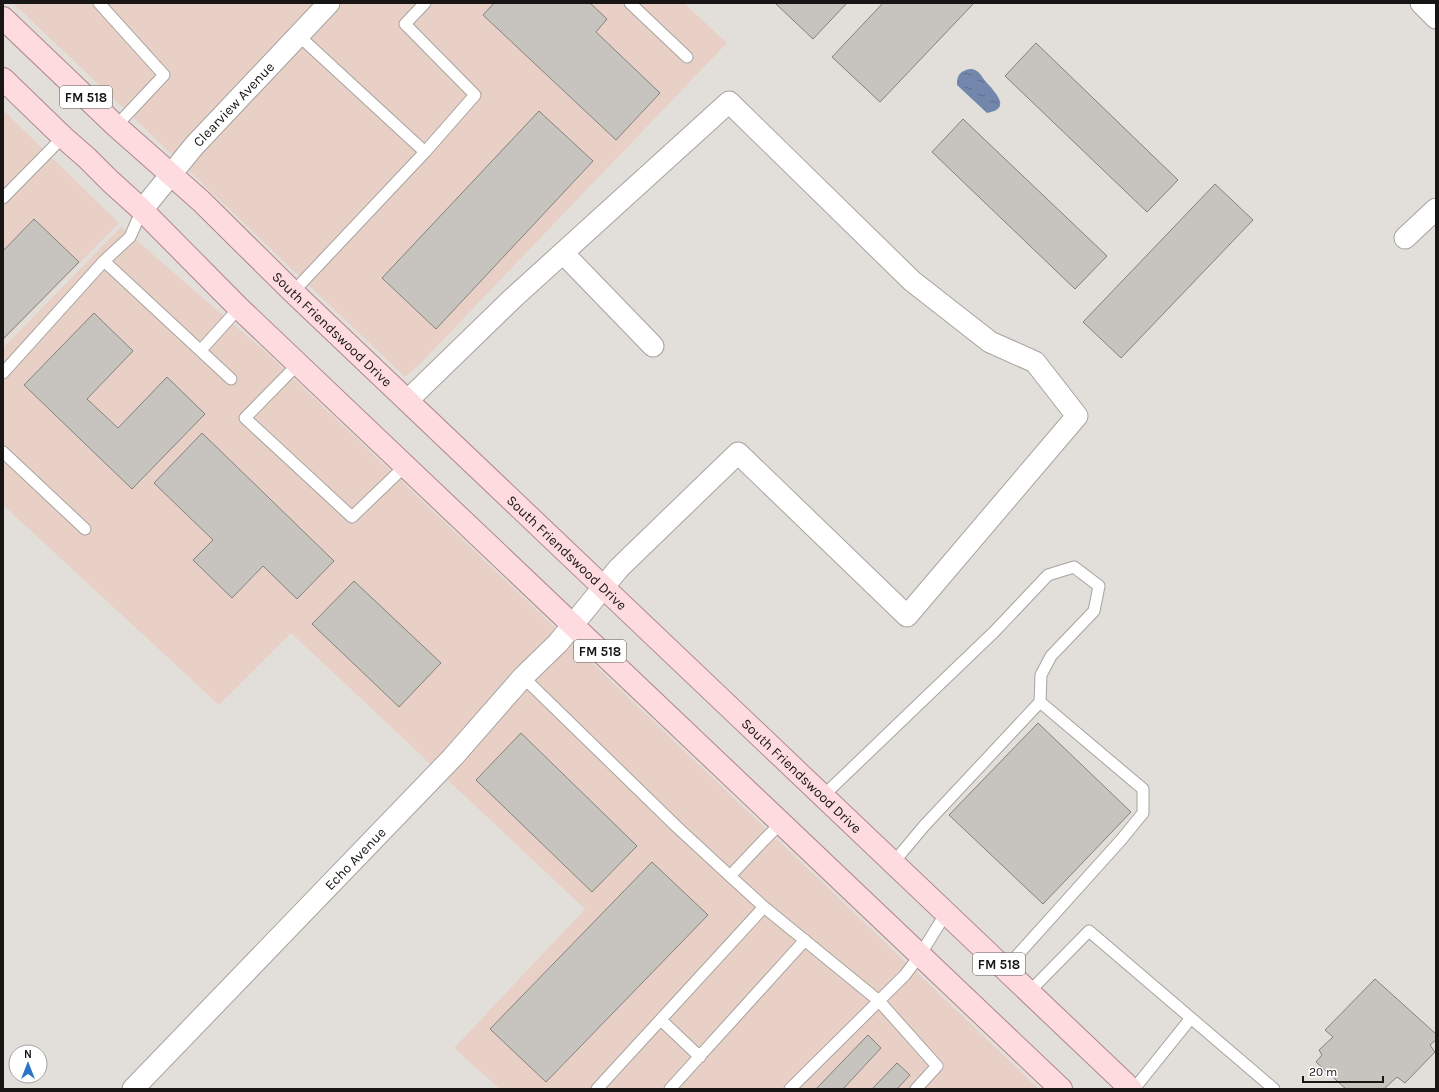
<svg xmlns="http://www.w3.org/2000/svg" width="1439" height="1092" viewBox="0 0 1439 1092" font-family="Karla,sans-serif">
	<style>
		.commercial { fill: #e8d0c6 }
		.water { fill: url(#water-ripples) }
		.building { fill: #c7c4c0; stroke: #84817d }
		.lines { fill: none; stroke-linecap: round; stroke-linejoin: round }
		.lane-casing { stroke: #a6a39f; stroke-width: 13 }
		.street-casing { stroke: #a6a39f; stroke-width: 23 }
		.primary-casing { stroke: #ad868a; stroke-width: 24 }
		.lane { stroke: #fff; stroke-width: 11 }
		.street { stroke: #fff; stroke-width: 21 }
		.primary { stroke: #fedbdf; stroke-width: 22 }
		.labels { text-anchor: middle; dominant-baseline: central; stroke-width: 4; stroke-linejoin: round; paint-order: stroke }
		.shield { fill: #fff; stroke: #5d5c5a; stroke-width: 1 }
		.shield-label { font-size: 13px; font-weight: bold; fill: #171614 }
		.street-label { font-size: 14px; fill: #171614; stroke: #fff }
	</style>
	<defs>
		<pattern id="water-ripples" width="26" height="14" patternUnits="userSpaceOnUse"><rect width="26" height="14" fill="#7387ad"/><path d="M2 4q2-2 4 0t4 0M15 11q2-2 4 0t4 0" fill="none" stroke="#5d6d8c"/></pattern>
	</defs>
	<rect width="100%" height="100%" fill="#e2dfdb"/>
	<path class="commercial" d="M13 3H684L727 43 418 366 405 377Z
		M3 110 119 223 3 341Z
		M121 227 268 354 1039 1089H500L454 1048 585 909 291 633 219 705 3 505V348Z"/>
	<path class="water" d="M970 69C979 69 981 76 986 82 996 93 1012 109 987 113L957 85C957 75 960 71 970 69Z"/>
	<path class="building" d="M494 3H590L607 19 596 32 660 93 616 140 483 15Z
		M775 3H847L813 39Z
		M883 3H974L880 102 832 57Z
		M1036 43 1178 180 1147 212 1005 76Z
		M539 111 593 161 436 329 382 278Z
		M963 119 1107 256 1075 289 932 152Z
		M1215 184 1253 220 1121 358 1083 322Z
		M34 219 79 262 3 339V251Z
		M94 313 133 351 87 399 118 428 167 377 205 414 132 489 24 385Z
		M202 433 334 561 297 599 263 566 232 598 193 560 213 540 154 483Z
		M354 581 441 663 399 707 312 624Z
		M1038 723 1131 812 1043 904 949 815Z
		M521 733 637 846 592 892 476 780Z
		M652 862 708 915 546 1082 490 1029Z
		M1375 979 1436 1034V1040L1430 1045 1435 1052 1405 1083 1397 1077 1384 1089H1346L1316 1062 1322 1055 1319 1050 1333 1037 1325 1030Z
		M868 1035 881 1048 843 1089H816Z
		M897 1063 910 1075 897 1089H872Z"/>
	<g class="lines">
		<defs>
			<path id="lane" d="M99 3 164 75 116 126
				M630 3 687 57
				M425 152 475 95 405 24 425 3
				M3 198 63 137
				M104 261 231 379
				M293 292 425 152 298 35
				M201 350 239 308
				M298 364 245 418 352 517 405 466
				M3 373 104 261 130 237 142 210
				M3 452 85 529
				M523 677 677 827 730 876 764 907 879 1001 937 1066 916 1089
				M823 796 994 632 1048 575 1074 567 1099 586 1094 611 1051 656 1041 675 1040 702
				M893 863 924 826 1040 702 1143 789V813L1121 840 1005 969
				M730 876 764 840 781 823
				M1029 992 1089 931 1274 1089
				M661 1020 700 1057
				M597 1089 764 907
				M670 1089 805 940
				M790 1089 905 975 920 955 946 913
				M1134 1089 1191 1018"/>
			<g id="street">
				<path d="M1421 3 1436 18"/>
				<path id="s1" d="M142 210 194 146 329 3"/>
				<path d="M1405 238 1436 209"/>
				<path d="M563 253 653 346"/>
				<path id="s2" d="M133 1089 453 757 523 677 558 643 619 568 738 453 907 616 1077 416 1035 362 990 342 912 281 729 102 512 299 408 400"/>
			</g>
			<g id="primary">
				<path id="s3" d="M3 18 116 126 201 201 293 292 1131 1089"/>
				<path d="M3 79 63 137 87 158 110 181 142 210 239 308 1061 1089"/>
			</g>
		</defs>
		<use href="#lane" class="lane-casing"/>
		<use href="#street" class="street-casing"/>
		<use href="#primary" class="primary-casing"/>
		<use href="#lane" class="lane"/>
		<use href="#street" class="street"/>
		<use href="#primary" class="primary"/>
	</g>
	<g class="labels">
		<g class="shield">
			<rect x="60" y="86" width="52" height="22" rx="3"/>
			<rect x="574" y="640" width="52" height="22" rx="3"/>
			<rect x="973" y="953" width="52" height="22" rx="3"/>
		</g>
		<g class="shield-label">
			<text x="86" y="97">FM 518</text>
			<text x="600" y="651">FM 518</text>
			<text x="999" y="964">FM 518</text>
		</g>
		<g class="street-label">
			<text stroke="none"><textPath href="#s1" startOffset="140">Clearview Avenue</textPath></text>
			<text stroke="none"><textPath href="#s3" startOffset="453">South Friendswood Drive</textPath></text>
			<text stroke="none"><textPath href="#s3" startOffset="777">South Friendswood Drive</textPath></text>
			<text stroke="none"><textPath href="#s3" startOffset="1101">South Friendswood Drive</textPath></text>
			<text stroke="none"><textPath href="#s2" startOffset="320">Echo Avenue</textPath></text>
		</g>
	</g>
	<rect width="1439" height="1092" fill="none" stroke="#171614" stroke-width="8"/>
	<g transform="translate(28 1064)"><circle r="19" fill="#ffffff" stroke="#a2a2a1"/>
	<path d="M0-3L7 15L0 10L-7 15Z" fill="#2a76c6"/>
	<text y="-6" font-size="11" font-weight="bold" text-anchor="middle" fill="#171614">N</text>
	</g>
	<path d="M1303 1076v6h80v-6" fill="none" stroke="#171614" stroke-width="2"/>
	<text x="1309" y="1076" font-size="12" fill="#171614" stroke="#ffffff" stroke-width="3" paint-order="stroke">20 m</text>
</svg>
